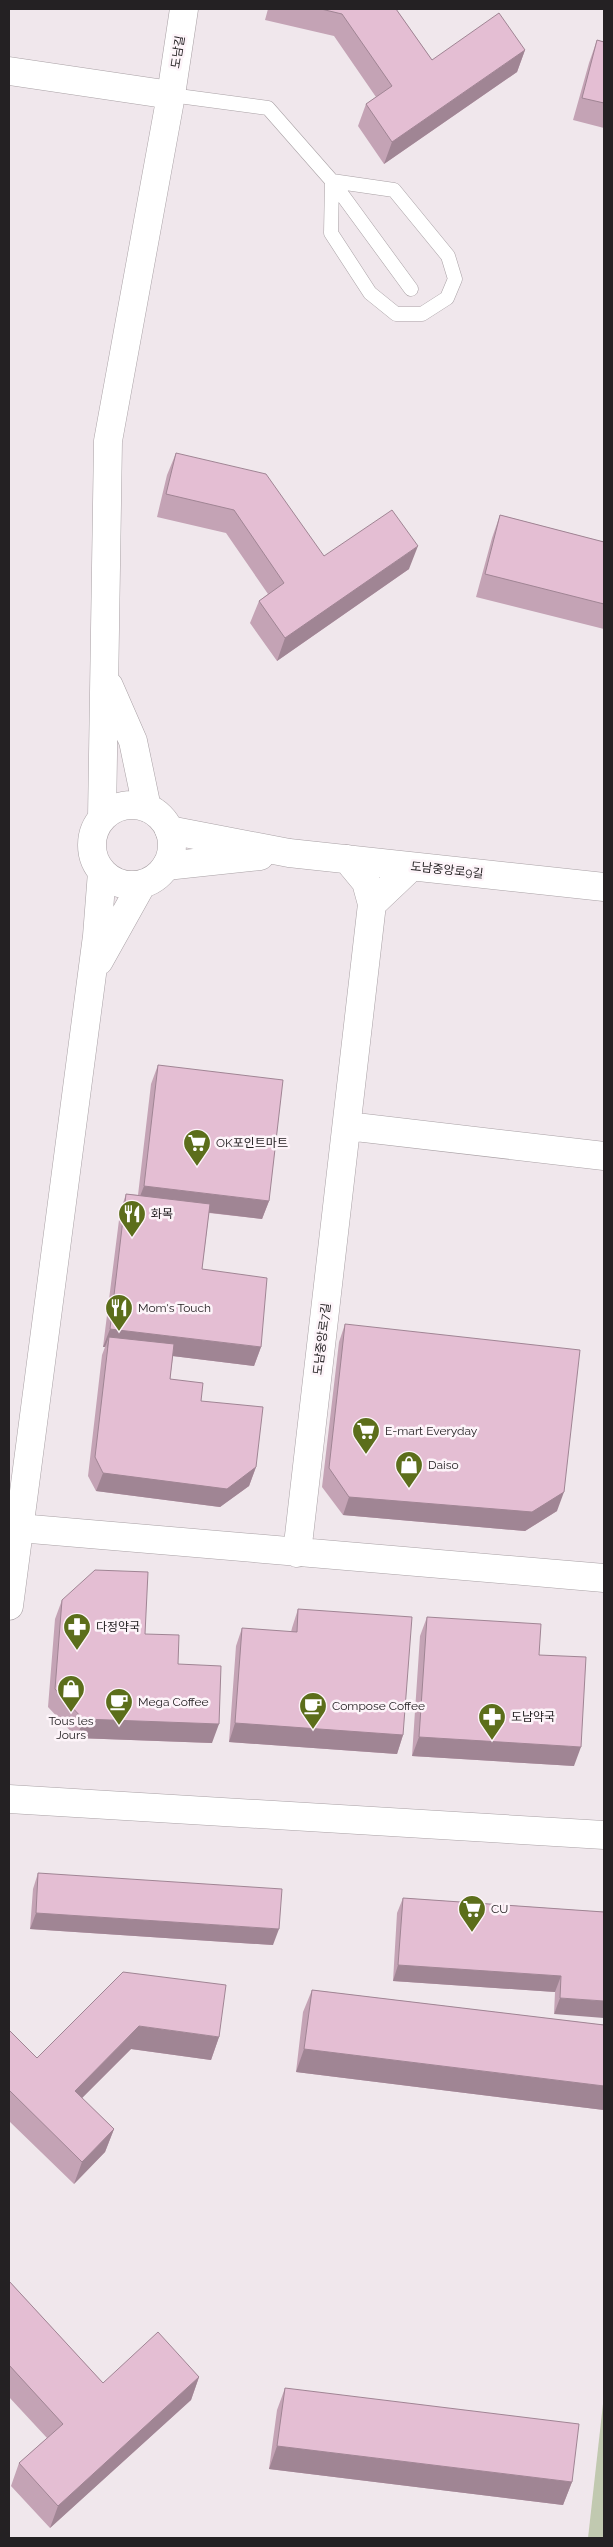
<svg xmlns="http://www.w3.org/2000/svg" width="613" height="2547" viewBox="0 0 613 2547" font-family="Raleway,'Noto Sans KR',sans-serif">
	<style>
		.green { fill: #c1c9b0 }
		.lines { fill: none; stroke-linecap: round; stroke-linejoin: round }
		.lane-casing { stroke: #a9a1a5; stroke-width: 15 }
		.street-casing { stroke: #a9a1a5; stroke-width: 29 }
		.secondary-casing { stroke: #a9a1a5; stroke-width: 29 }
		.lane { stroke: #fff; stroke-width: 14 }
		.street { stroke: #fff; stroke-width: 28 }
		.secondary { stroke: #fff; stroke-width: 28 }
		.wall { fill: #c4a3b5 }
		.shaded-wall { fill: #a08594 }
		.building { fill: #e4bed3; stroke: #a08594 }
		.labels { text-anchor: middle; dominant-baseline: central; stroke-width: 5; stroke-linejoin: round; paint-order: stroke }
		.street-label { font-size: 12px; fill: #242123; stroke: #fdf4f9 }
		.poi-label { font-size: 12px; fill: #242123; stroke: #fdf4f9; text-anchor: start }
	</style>
	<rect width="100%" height="100%" fill="#f0e7ec"/>
	<path class="green" d="M604 2395V2538H588Z"/>
	<g class="lines">
		<defs>
			<path id="lane" d="M171 95 268 108 332 181 411 289
				M332 181 394 190 448 256 455 279 447 298 422 314H396L370 293 331 233Z"/>
			<path id="street" d="M9 71 171 95
				M169 830 289 853 604 887
				M166 866 260 856
				M372 904 411 867
				M347 1126 604 1156
				M19 1528 604 1578
				M297 1553 372 904 366 882 347 859"/>
			<path id="secondary" d="M109 686 133 741 147 808
				M92 845a40 40 0 1 1 80 0a40 40 0 1 1-80 0Z
				M102 818 108 441 171 95 184 9
				M99 961 142 884
				M9 1606 97 936 102 872
				M9 1799 604 1835"/>
		</defs>
		<use href="#lane" class="lane-casing"/>
		<use href="#street" class="street-casing"/>
		<use href="#secondary" class="secondary-casing"/>
		<use href="#lane" class="lane"/>
		<use href="#street" class="street"/>
		<use href="#secondary" class="secondary"/>
	</g>
	<path class="wall" d="M268 9H396L432 60 525 50 517 72 384 164 358 126 366 104 376 97 334 36 265 20Z
		M597 40 604 42V128L573 120 589 63Z
		M176 453 324 556 409 569 277 661 250 623 259 601 268 594 226 533 157 517 167 475Z
		M500 515 604 542V629L476 597 492 538Z
		M158 1065 269 1201 262 1219 209 1213 202 1269 261 1347 254 1366 173 1356 170 1379 201 1401 256 1467 249 1486 220 1507 96 1491 88 1476 102 1355 105 1347H103L120 1212 126 1194 138 1195 151 1084Z
		M345 1324 557 1511 525 1531 343 1515 322 1487 339 1342Z
		M62 1600 145 1634 178 1664 212 1743 77 1738 48 1707 55 1619Z
		M298 1609 403 1735 397 1754 229 1742 236 1646 242 1628 291 1632 292 1628Z
		M427 1617 539 1655 574 1766 412 1756 420 1636Z
		M38 1873 273 1945 30 1929 33 1889Z
		M403 1898 604 1912 554 2014 555 1992 393 1981 397 1913Z
		M312 1990 604 2025V2110L296 2072 303 2012Z
		M9 2030 37 2058 219 2037 211 2060 131 2049 82 2098 114 2129 105 2152 74 2184 9 2121Z
		M9 2281 103 2383 199 2377 191 2400 50 2528 11 2486 19 2463 47 2438 9 2397Z
		M285 2388 572 2482 563 2505 269 2469 277 2410Z"/>
	<path class="shaded-wall" d="M525 50 517 72 384 164 392 142Z
		M418 546 409 569 277 661 285 638Z
		M144 1186 269 1201 262 1219 137 1204Z
		M110 1329 261 1347 254 1366 107 1348 109 1337 105 1347H103Z
		M256 1467 249 1486 220 1507 96 1491 103 1473Z
		M564 1492 557 1511 525 1531 343 1515 349 1497Z
		M83 1719 219 1724 212 1743 77 1738Z
		M235 1723 403 1735 397 1754 229 1742Z
		M419 1737 581 1747 574 1766 412 1756Z
		M36 1913 279 1929 273 1945 30 1929Z
		M398 1965 561 1976 555 1992 393 1981Z
		M560 1998 604 2001V2018L554 2014Z
		M139 2026 219 2037 211 2060 131 2049 66 2114 75 2091Z
		M304 2049 604 2086V2110L296 2072Z
		M114 2129 105 2152 74 2184 82 2162Z
		M199 2377 191 2400 50 2528 58 2506Z
		M277 2446 572 2482 563 2505 269 2469Z"/>
	<path class="building" d="M321 9H396L432 60 499 13 525 50 392 142 366 104 392 86 342 14Z
		M597 40 604 42V103L582 98Z
		M176 453 266 474 324 556 392 510 418 546 285 638 259 601 284 583 234 510 166 494Z
		M500 515 604 542V604L485 574Z
		M158 1065 283 1080 269 1201 144 1186Z
		M126 1194 210 1204 202 1269 267 1278 261 1347 110 1329Z
		M345 1324 580 1350 564 1492 532 1512 349 1497 329 1468Z
		M109 1337 174 1344 170 1379 203 1383 201 1401 263 1407 256 1467 227 1489 103 1473 95 1457Z
		M95 1570 148 1572 145 1634 179 1635 178 1664 221 1666 219 1724 83 1719 55 1689 62 1600Z
		M298 1609 412 1617 403 1735 235 1723 242 1628 297 1632Z
		M427 1617 541 1624 539 1655 586 1657 581 1747 419 1737Z
		M38 1873 282 1889 279 1929 36 1913Z
		M403 1898 604 1912V2001L560 1998 561 1976 398 1965Z
		M123 1972 226 1985 219 2037 139 2026 75 2091 114 2129 82 2162 9 2090V2030L37 2058Z
		M312 1990 604 2025V2086L304 2049Z
		M9 2281 103 2383 158 2332 199 2377 58 2506 19 2463 63 2424 9 2365Z
		M285 2388 579 2424 572 2482 277 2446Z"/>
	<defs>
		<symbol id="supermarket-pin" viewBox="-11 -11 22 30"><path d="M0 17L-7.5 6A9.5 9.5 0 1 1 7.5 6Z" fill="#5c6e1b" stroke="#fdf4f9"/><path d="M-6-5.5h2.5l.6 2H6L4.5 2H-2.5L-4.4-4H-6ZM-1.5 3.2a1.3 1.3 0 1 0 .1 0ZM3 3.2a1.3 1.3 0 1 0 .1 0Z" fill="#fff"/></symbol>
		<symbol id="restaurant-pin" viewBox="-11 -11 22 30"><path d="M0 17L-7.5 6A9.5 9.5 0 1 1 7.5 6Z" fill="#5c6e1b" stroke="#fdf4f9"/><path d="M-5-6h1v4h1v-4h1v4h1v-4h1v5L-1.5 .5V6h-2V.5L-5-1ZM5-6V6H3V1.5H1.5Q1.5-4 5-6Z" fill="#fff"/></symbol>
		<symbol id="shop-pin" viewBox="-11 -11 22 30"><path d="M0 17L-7.5 6A9.5 9.5 0 1 1 7.5 6Z" fill="#5c6e1b" stroke="#fdf4f9"/><path d="M-5-2.5h2.3a2.7 3.5 0 0 1 5.4 0H5L5.5 6h-11ZM-1.5-2.5h3a1.5 2.3 0 0 0-3 0Z" fill="#fff"/></symbol>
		<symbol id="pharmacy-pin" viewBox="-11 -11 22 30"><path d="M0 17L-7.5 6A9.5 9.5 0 1 1 7.5 6Z" fill="#5c6e1b" stroke="#fdf4f9"/><path d="M-2-6h4v4h4v4h-4v4h-4v-4h-4v-4h4Z" fill="#fff"/></symbol>
		<symbol id="cafe-pin" viewBox="-11 -11 22 30"><path d="M0 17L-7.5 6A9.5 9.5 0 1 1 7.5 6Z" fill="#5c6e1b" stroke="#fdf4f9"/><path d="M-5.5-4.5H6V0H3Q3 3.5 0 3.5H-2.5Q-5.5 3.5-5.5 0ZM3-3.2v2h1.7v-2ZM-6 4.5H4V6H-6Z" fill="#fff"/></symbol>
	</defs>
	<g fill-rule="evenodd">
		<use href="#supermarket-pin" x="181" y="1127" width="32" height="43"/>
		<use href="#restaurant-pin" x="116" y="1198" width="32" height="43"/>
		<use href="#restaurant-pin" x="103" y="1292" width="32" height="43"/>
		<use href="#supermarket-pin" x="350" y="1415" width="32" height="43"/>
		<use href="#shop-pin" x="393" y="1449" width="32" height="43"/>
		<use href="#pharmacy-pin" x="61" y="1611" width="32" height="43"/>
		<use href="#shop-pin" x="55" y="1673" width="32" height="43"/>
		<use href="#cafe-pin" x="103" y="1686" width="32" height="43"/>
		<use href="#cafe-pin" x="297" y="1690" width="32" height="43"/>
		<use href="#pharmacy-pin" x="476" y="1701" width="32" height="43"/>
		<use href="#supermarket-pin" x="456" y="1893" width="32" height="43"/>
	</g>
	<g class="labels">
		<g class="street-label">
			<text transform="translate(178 52) rotate(-81)">도남길</text>
			<text transform="translate(447 870) rotate(6)">도남중앙로9길</text>
			<text transform="translate(322 1339) rotate(-83)">도남중앙로7길</text>
		</g>
		<g class="poi-label">
			<text x="216" y="1143">OK포인트마트</text>
			<text x="151" y="1214">화목</text>
			<text x="138" y="1308">Mom's Touch</text>
			<text x="385" y="1431">E-mart Everyday</text>
			<text x="428" y="1465">Daiso</text>
			<text x="96" y="1627">다정약국</text>
			<text x="138" y="1702">Mega Coffee</text>
			<text x="332" y="1706">Compose Coffee</text>
			<text x="511" y="1717">도남약국</text>
			<text x="71" y="1721" text-anchor="middle">Tous les<tspan x="71" dy="14">Jours</tspan></text>
			<text x="491" y="1909">CU</text>
		</g>
	</g>
	<rect width="613" height="2547" fill="none" stroke="#242123" stroke-width="20"/>
</svg>
